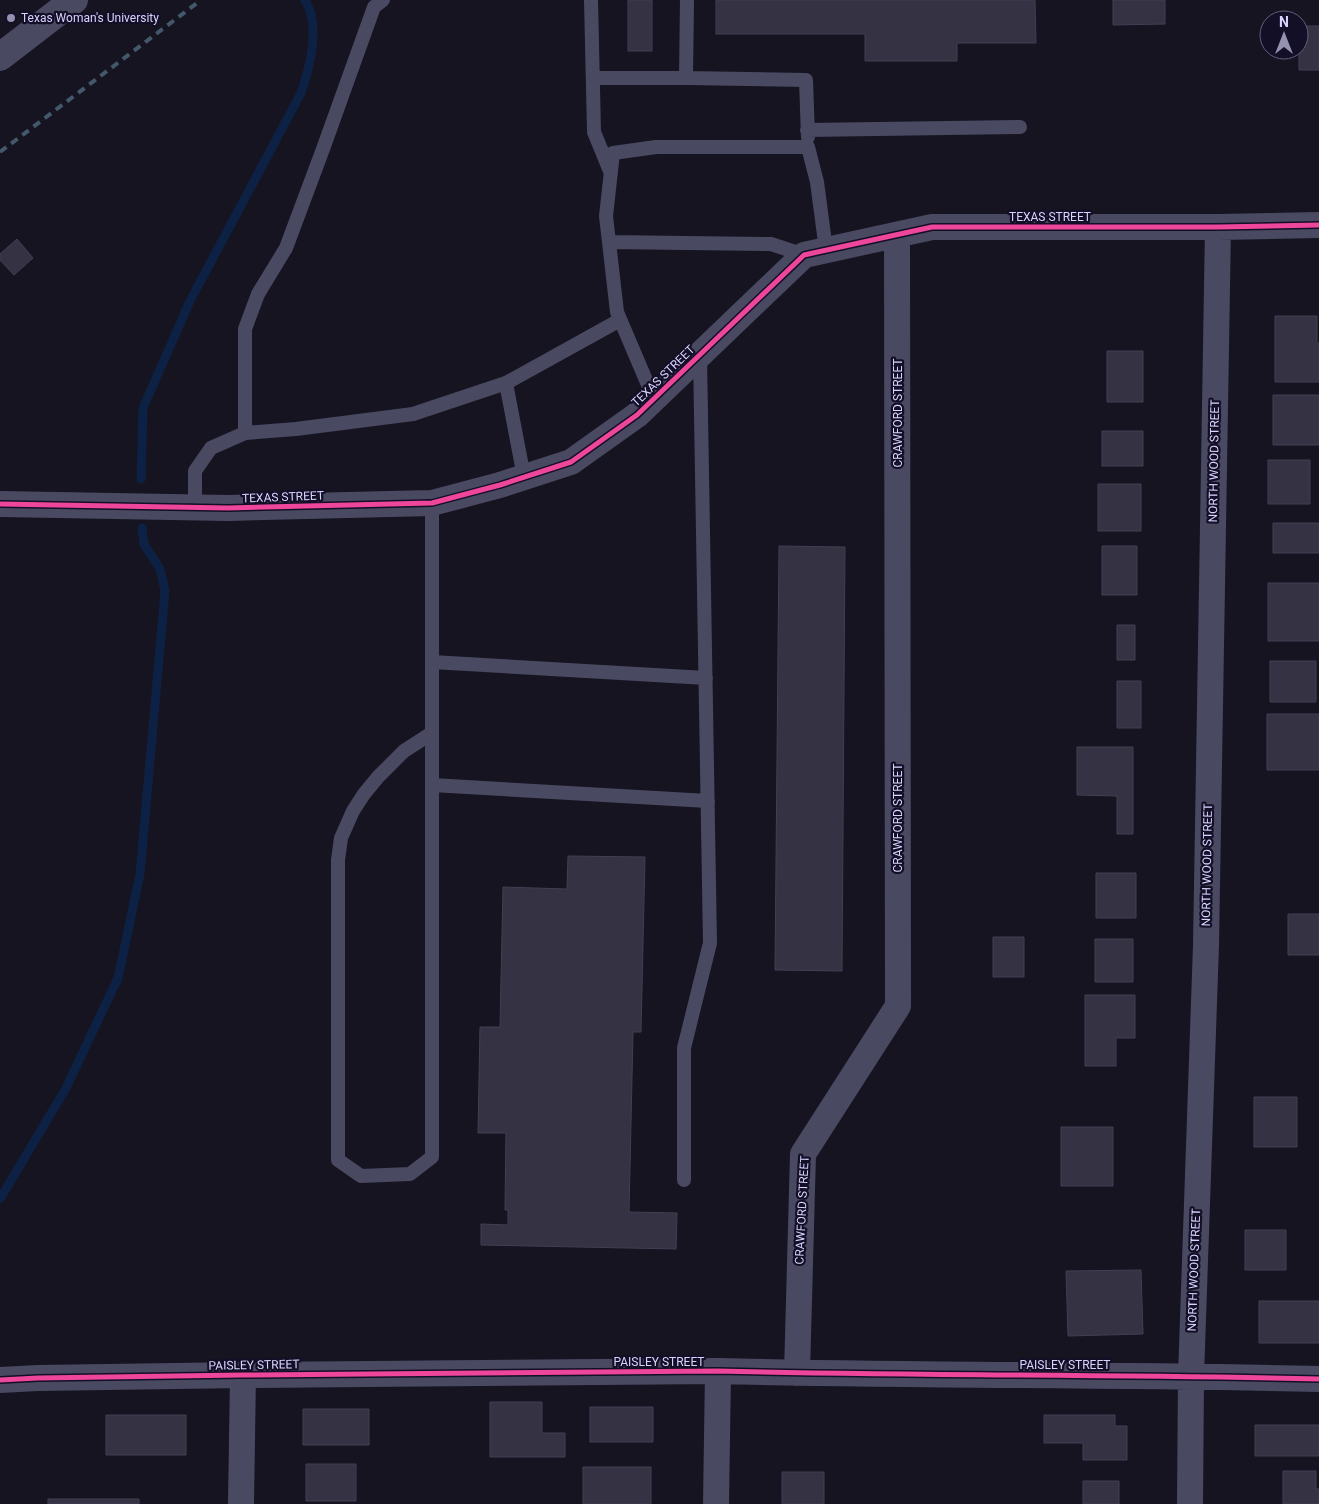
<svg xmlns="http://www.w3.org/2000/svg" width="1319" height="1504" viewBox="0 0 1319 1504" font-family="Roboto,sans-serif">
	<style>
		.lines { fill: none; stroke-linecap: round; stroke-linejoin: round }
		.stream { stroke: #0d2144; stroke-width: 9 }
		.building { fill: #343243; stroke: #433f54 }
		.service { stroke: #4a4962; stroke-width: 14 }
		.minor { stroke: #4a4962; stroke-width: 26 }
		.tertiary { stroke: #4a4962; stroke-width: 28 }
		.rail { stroke: #43596b; stroke-width: 4; stroke-dasharray: 8 6; stroke-linecap: butt }
		.cycleway-casing { stroke: #130f26; stroke-width: 8 }
		.cycleway { stroke: #ed469a; stroke-width: 5 }
		.poi-dot { fill: #9591b1; stroke: #130f26; stroke-width: 2 }
		.labels { text-anchor: middle; dominant-baseline: central; stroke-width: 4.5; stroke-linejoin: round; paint-order: stroke }
		.poi-label { font-size: 12px; fill: #d9d4ff; stroke: #130f26; text-anchor: start }
		.street-label { font-size: 12px; fill: #d9d4ff; stroke: #130f26 }
	</style>
	<rect width="100%" height="100%" fill="#161421"/>
	<g class="lines">
		<path class="stream" d="M141 479 143 408 190 301 301 93C309 69 317 40 311 14 310 10 307 4 305 0
			M0 1199 66 1088 118 978 140 874 165 591 160 569 144 544 142 528"/>
	</g>
	<path class="building" d="M628 0H652V51H628Z
		M716 0H1035L1036 43H957V61H865V34H716Z
		M1113 0H1165V24L1113 25Z
		M1299 26H1319V70H1299Z
		M17 239 33 258 14 275 0 260V254Z
		M1275 316H1317V343H1319V382H1275Z
		M1107 351H1143V402H1107Z
		M1273 395H1319V445H1273Z
		M1102 431H1143V466H1102Z
		M1268 460H1310V504H1268Z
		M1098 484H1141V531H1098Z
		M1273 523H1319V553H1273Z
		M779 546 845 547 842 971 775 970Z
		M1102 546H1137V595H1102Z
		M1268 583H1319V641H1268Z
		M1117 625H1135V660H1117Z
		M1270 661H1316V702H1270Z
		M1117 681H1141V728H1117Z
		M1267 714H1319V770H1267Z
		M1077 747H1133V834H1117V796L1077 795Z
		M568 856 645 857 641 1032H633L629 1212 677 1213 676 1249 481 1245V1224L508 1225V1210H505L506 1133H478L480 1027H500L503 887 567 889Z
		M1096 873H1136V918H1096Z
		M1288 914H1319V955H1288Z
		M993 937H1024V977H993Z
		M1095 939H1133V982H1095Z
		M1085 995H1135V1038H1116V1066H1085Z
		M1254 1097H1297V1147H1254Z
		M1061 1127H1113V1186H1061Z
		M1245 1230H1286V1270H1245Z
		M1141 1270 1143 1334 1068 1336 1066 1271Z
		M1259 1301H1319V1343H1259Z
		M490 1402H542V1433H565V1457H490Z
		M590 1407H653V1442H590Z
		M303 1409H369V1445H303Z
		M106 1415H186V1455H106Z
		M1044 1415H1115V1426H1127V1460H1083V1443H1044Z
		M1255 1425H1319V1456H1255Z
		M306 1464H356V1501H306Z
		M583 1467H651V1504H583Z
		M1283 1471H1316V1489H1319V1504H1283Z
		M782 1472H824V1504H782Z
		M1083 1481H1119V1504H1083Z
		M48 1499H139V1504H48Z"/>
	<g class="lines">
		<path class="service" d="M591 0 594 132 610 171
			M593 78H686L687 0
			M686 78 806 80 808 137
			M807 130 1020 127
			M609 242 771 244 804 255
			M506 383 524 477
			M654 399 617 312 606 216 613 153 656 147H808L817 182 826 250
			M245 433V329L258 294 286 248 323 149 374 7 383 0
			M432 503V1157L410 1174 361 1176 338 1160V860L341 838 353 811 364 794 378 777 404 751 432 733
			M195 508V471L211 448 245 433 296 429 413 414 506 383 620 320
			M432 662 706 678
			M432 785 708 801
			M684 1180V1048L710 943 700 356"/>
		<path class="minor" d="M0 504 228 508 432 503 500 485 571 462 637 415 804 255 932 227H1218L1319 225
			M797 1373 803 1154 898 1006 897 235
			M0 1380 38 1378 243 1375 718 1371C918 1376 1119 1374 1319 1379
			M241 1504 243 1375
			M716 1504 718 1371
			M1190 1504 1191 1376 1206 945 1218 227"/>
		<path class="tertiary" d="M0 57 74 0"/>
		<path class="rail" d="M0 152 201 0"/>
		<defs>
			<path id="cycleway" d="M0 504 228 508 432 503 500 485 571 462 637 415 804 255 932 227H1218L1319 225
				M0 1380 38 1378 243 1375 718 1371C918 1376 1119 1374 1319 1379"/>
		</defs>
		<use href="#cycleway" class="cycleway-casing"/>
		<use href="#cycleway" class="cycleway"/>
	</g>
	<circle class="poi-dot" cx="11" cy="18" r="5"/>
	<g class="labels">
		<g class="poi-label">
			<text x="21" y="18">Texas Woman's University</text>
		</g>
		<g class="street-label">
			<text x="1050" y="217">TEXAS STREET</text>
			<text transform="translate(663 376) rotate(-44)">TEXAS STREET</text>
			<text transform="translate(898 413) rotate(-90)">CRAWFORD STREET</text>
			<text transform="translate(1214 461) rotate(-89)">NORTH WOOD STREET</text>
			<text transform="translate(283 497) rotate(-2)">TEXAS STREET</text>
			<text transform="translate(898 818) rotate(-90)">CRAWFORD STREET</text>
			<text transform="translate(1207 865) rotate(-89)">NORTH WOOD STREET</text>
			<text transform="translate(802 1210) rotate(-87)">CRAWFORD STREET</text>
			<text transform="translate(1194 1270) rotate(-88)">NORTH WOOD STREET</text>
			<text x="659" y="1362">PAISLEY STREET</text>
			<text transform="translate(254 1365) rotate(-1)">PAISLEY STREET</text>
			<text x="1065" y="1365">PAISLEY STREET</text>
		</g>
	</g>
	<g transform="translate(1284 35)"><circle r="24" fill="#130f26" stroke="#625e7d"/>
	<path d="M0-4L9 19L0 12L-9 19Z" fill="#9591b1"/>
	<text y="-8" font-size="14" font-weight="bold" text-anchor="middle" fill="#d9d4ff">N</text>
	</g>
</svg>
